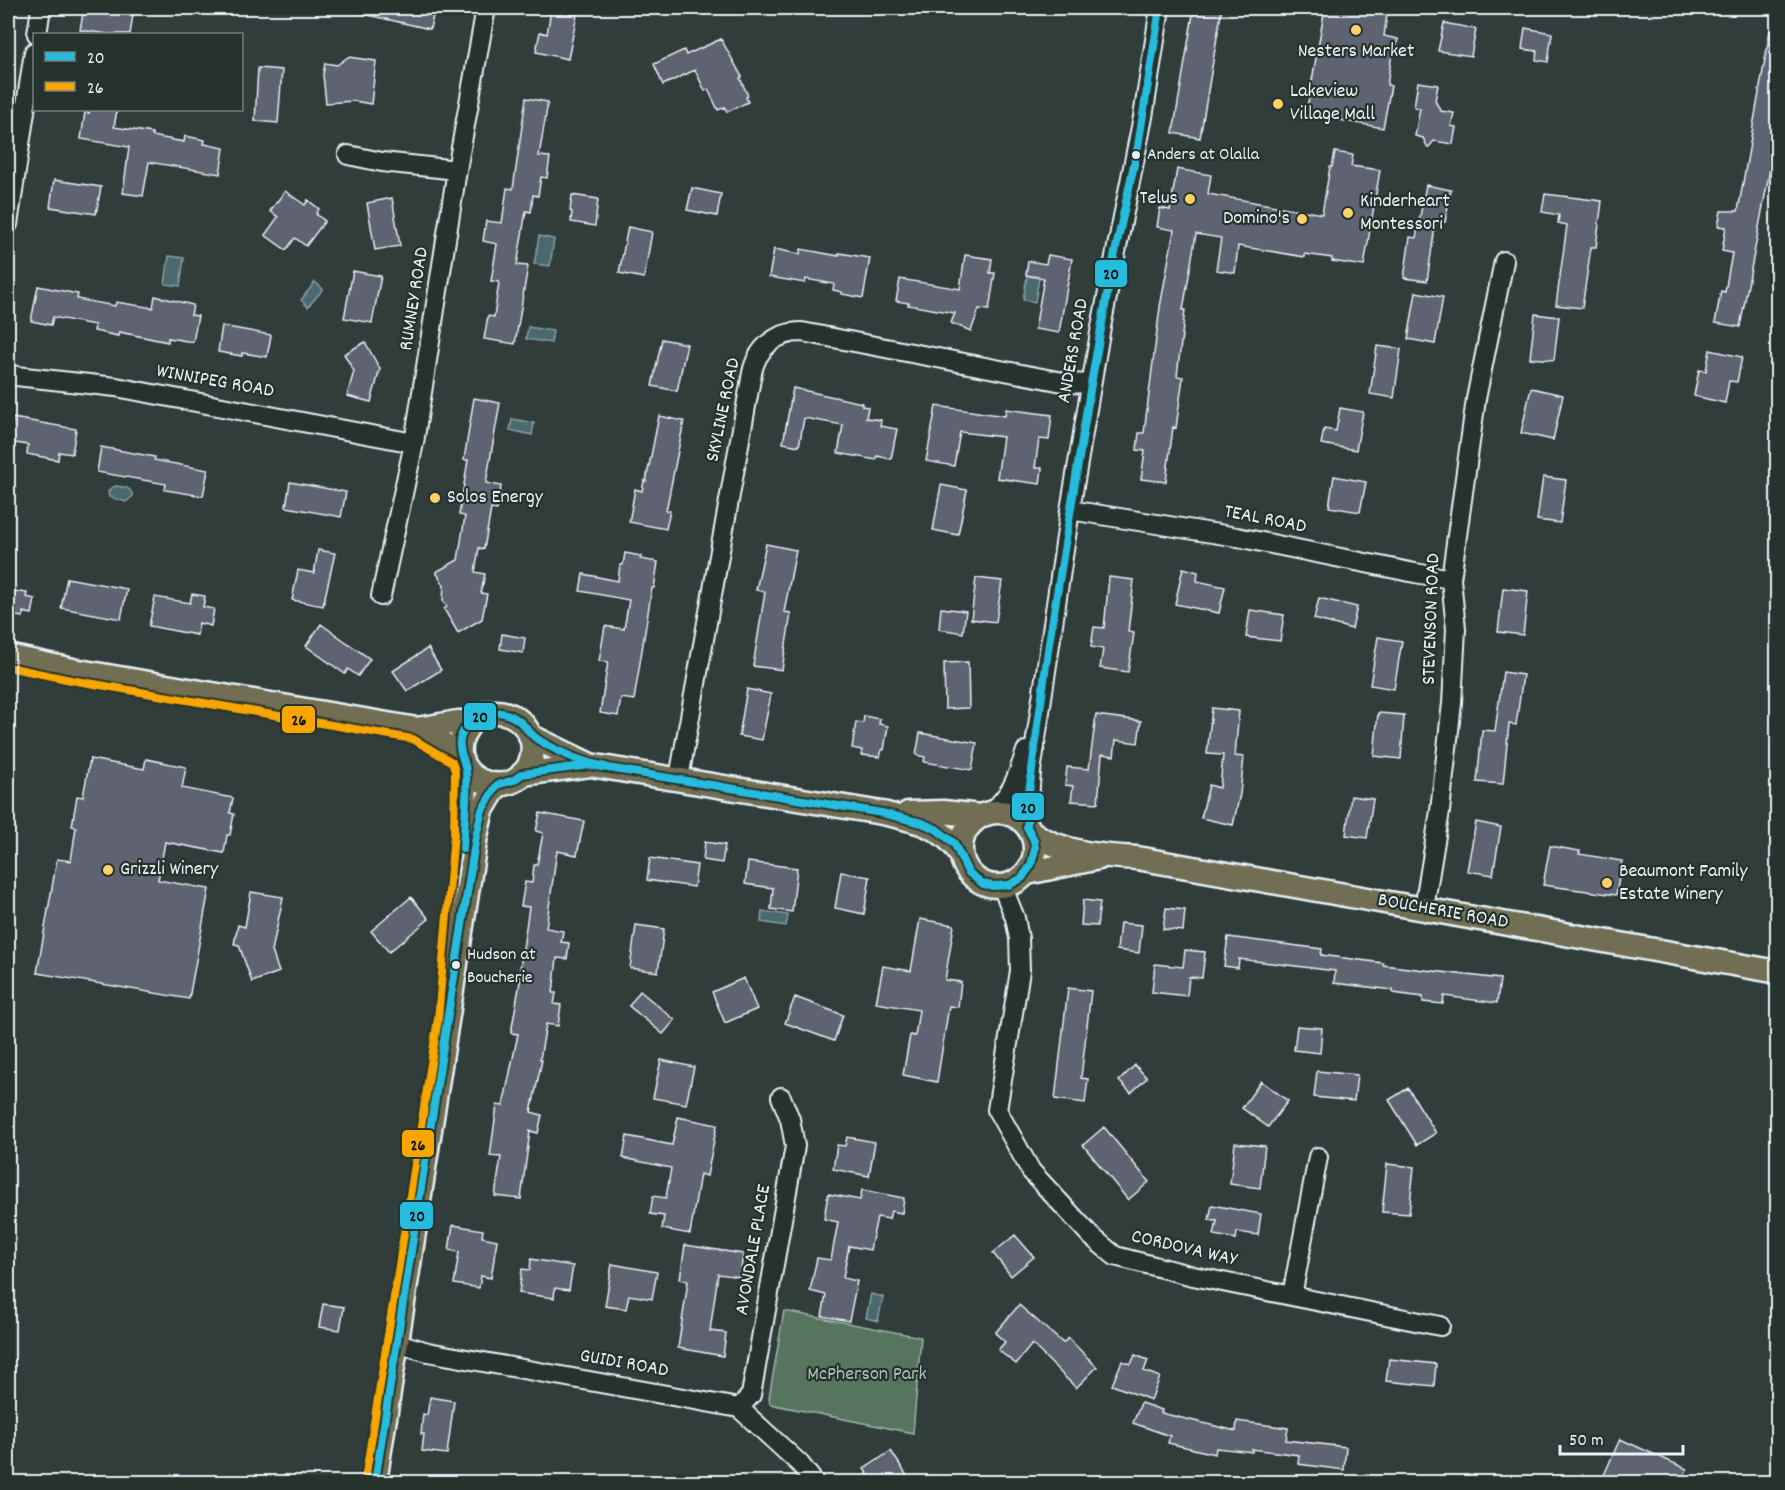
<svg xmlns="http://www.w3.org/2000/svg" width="1785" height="1490" viewBox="0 0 1785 1490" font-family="Dekko,sans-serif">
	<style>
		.green { fill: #55755e; stroke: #9eb3ab; stroke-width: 1.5 }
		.water { fill: #48696e; stroke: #889fa5; stroke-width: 1.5 }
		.building { fill: #5e6371; stroke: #e8f1f8; stroke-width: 1.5 }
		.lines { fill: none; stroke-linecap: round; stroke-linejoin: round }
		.minor-casing { stroke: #e8f1f8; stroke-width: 22 }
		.major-casing { stroke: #e8f1f8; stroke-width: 27 }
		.minor { stroke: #26332d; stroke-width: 18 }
		.major { stroke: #726e52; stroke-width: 22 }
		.bus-1-casing { stroke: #26332d; stroke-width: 12 }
		.bus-2-casing { stroke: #26332d; stroke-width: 12 }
		.bus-1 { stroke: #26bcdd; stroke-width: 8 }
		.bus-2 { stroke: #f7a600; stroke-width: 8 }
		.poi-dot { fill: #ffd166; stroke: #26332d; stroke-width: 2 }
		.bus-dot { fill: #e8f1f8; stroke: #26332d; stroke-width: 2 }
		.labels { text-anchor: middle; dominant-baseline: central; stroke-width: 4.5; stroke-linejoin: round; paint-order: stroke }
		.bus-label { font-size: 18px; fill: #e8f1f8; stroke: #26332d; text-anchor: start }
		.poi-label { font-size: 20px; fill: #e8f1f8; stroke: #26332d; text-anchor: start }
		.street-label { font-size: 20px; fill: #e8f1f8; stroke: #26332d }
		.park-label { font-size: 20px; fill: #adbfba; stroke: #26332d }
		.line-badge { stroke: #26332d; stroke-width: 2 }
		.pale-badge-label { font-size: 16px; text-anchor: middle; font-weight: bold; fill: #111 }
	</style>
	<rect width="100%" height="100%" fill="#313d3b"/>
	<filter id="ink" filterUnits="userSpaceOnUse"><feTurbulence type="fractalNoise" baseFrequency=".0167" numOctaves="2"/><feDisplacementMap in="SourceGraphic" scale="12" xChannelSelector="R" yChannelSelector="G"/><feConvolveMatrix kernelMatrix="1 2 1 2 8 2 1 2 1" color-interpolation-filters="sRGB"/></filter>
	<g filter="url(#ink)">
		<path class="green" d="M784 1311 921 1337 913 1433 770 1404 769 1398Z"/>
		<path class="water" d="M539 236 554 239 550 266 534 264Z
			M169 256 184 258 180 286 165 284Z
			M1027 276 1039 278 1035 302 1023 300Z
			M315 282 323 289 308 307 301 300Z
			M528 327 553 331 551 343 526 339Z
			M512 419 534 423 532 435 510 430Z
			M116 486C124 487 131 487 133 496L126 502 109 497 108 492 111 488Z
			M762 911 788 915 786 926 761 922Z
			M871 1294 883 1297 878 1321 866 1318Z"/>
		<path class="building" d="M84 8 105 10 106 8 133 15 130 34H108L80 30Z
			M359 8H435L430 29 359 13Z
			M1194 8H1222L1200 138 1173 133Z
			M1325 8H1388L1384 36 1398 39 1395 54H1392L1387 85 1391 86 1383 128 1306 114Z
			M551 10 577 15 568 59 536 52 540 32 547 34Z
			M1444 23 1476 29 1471 56 1438 51Z
			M1525 28 1552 33 1548 62 1536 60 1537 51 1522 49Z
			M1770 31H1778V127L1740 327 1715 323 1721 291 1725 292 1732 253 1722 251 1726 227 1718 226 1721 211H1738Z
			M721 39 742 77 740 78 748 96 746 97 748 102 727 112 725 107 718 110 708 89 705 91 695 70 663 85 654 64 684 50 686 55Z
			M348 57 376 61 371 104 354 101 326 103 323 75 325 63 337 65Z
			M258 68 282 70 278 123 255 121Z
			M1418 82 1438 85 1435 101 1441 111 1454 113 1451 126 1456 127 1453 144 1434 141 1428 148 1423 138 1415 136 1420 108 1414 107Z
			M526 98 548 102 539 156 550 157 547 178 541 177 538 196 533 195 531 212 526 211 517 265 528 266 515 344 484 339 488 316 494 317 499 282 491 281 497 244 483 241 486 221 502 223 507 188 513 189Z
			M90 110H117L114 127 152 133V136L184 142 185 136 205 140 204 144 224 148 220 174 149 162 143 196 123 193 129 147 81 139 85 112 89 113Z
			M1335 152 1353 155 1351 166 1380 170 1364 266 1332 261V258L1305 254V257L1238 246 1235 273 1216 270 1221 238 1196 234 1183 310H1185L1177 376 1183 377 1176 428 1173 427 1166 482 1141 479 1145 451 1137 450 1139 433H1144L1160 307 1174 230 1157 227 1160 208 1170 210 1177 169 1211 175 1208 194 1322 214 1330 167H1332Z
			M54 180 101 187 96 214 50 207Z
			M1426 185 1451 190 1445 222 1436 220 1427 281 1404 278 1410 237 1416 238Z
			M692 188 721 194 717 216 687 210Z
			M285 191 305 205 308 200 319 209 316 214 325 221 306 246 295 238 286 250 265 235 278 217 270 211Z
			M1545 194 1602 201 1596 247H1591L1582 308 1556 305 1567 225 1558 223 1559 215 1542 212Z
			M572 195 598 199 595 226 571 222 572 212 570 211Z
			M392 198 400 246 375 250 367 203Z
			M628 227 652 232 644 278 619 273Z
			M774 249 800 254 801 249 839 256V253L870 258 863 298 842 294V292L833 290 834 284 806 279 805 283 769 277Z
			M965 255 992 259 990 273H995L989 310 979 309 971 331 951 323 955 313 908 305 909 303 896 301 900 279 960 289Z
			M1048 255 1072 259 1059 333 1035 329 1044 278 1026 275 1028 261 1046 264Z
			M353 271 381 276 372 323 344 318Z
			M38 286 78 294 77 299 115 306 116 302 153 308 155 296 193 305 191 315 198 316 193 342 168 338V342L119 332 118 336 94 331 95 325 53 317 51 325 31 321Z
			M1416 292 1443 297 1435 344 1408 339Z
			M1535 314 1559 317 1554 360 1530 358Z
			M222 326 271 335 267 357 242 353V356L218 352Z
			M662 339 687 344 677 391 652 386Z
			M365 342 380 369 371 402 347 396 354 371 344 354Z
			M1377 346 1401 349 1394 398 1370 394Z
			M1710 350 1742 357 1737 382 1729 381 1725 403 1694 396 1699 370 1706 371Z
			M793 388 862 403V406L868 407 866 418 881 420 880 426 897 429 891 459 877 456 876 460 838 453 843 425 804 418 799 446 783 443Z
			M1531 388 1563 395 1553 440 1521 433Z
			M474 398 500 403 486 483 501 486 497 510 491 509 484 549 479 548 475 572 485 574 481 593 487 594 482 619 458 633 444 609 447 607 443 600 444 585 436 572 458 560 465 516 459 515 468 460H464Z
			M936 406 1005 416 1006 409 1052 415 1049 440 1039 439 1035 468H1042L1040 484 997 478 1003 437 960 432 954 466 926 461Z
			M1340 408 1363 412 1356 450 1321 444 1324 429 1336 431Z
			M659 416 684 421 666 511H670L666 529 629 522 635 489 642 491 644 481H646Z
			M13 418 76 429 72 454 59 452 58 460 27 454 28 445 9 442Z
			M101 447 155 457 154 460 208 470 203 496 165 490 166 484 97 472Z
			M1334 476 1366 482 1360 512 1329 507Z
			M1543 477 1566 480 1560 523 1537 520Z
			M290 482 346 492 341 517 286 507Z
			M941 485 967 490 958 535 933 530Z
			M766 544 796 550 784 612 791 613 782 670 753 666 765 592 756 590Z
			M318 550 335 553 323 606 292 600 298 570 314 573Z
			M625 553 641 556 640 559 658 562 654 588H652L634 700 621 698 618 716 600 713 608 662 599 661 605 626 624 629 629 600 580 591 583 574 618 581 620 565H623Z
			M1183 568 1198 572 1197 581 1225 587 1219 613 1175 604Z
			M1109 577 1134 580 1128 632 1134 633 1128 672 1100 668 1103 649 1091 647 1094 627 1104 628Z
			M67 578 127 589 121 619 61 608Z
			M976 578 1002 581 996 622 971 619Z
			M1503 588 1528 591 1523 635 1498 632Z
			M8 590 27 593 26 597 35 599 32 614 23 612V617L8 615Z
			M192 594 205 596 203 607 214 609 211 626 199 623 197 635 149 626 155 597 190 603Z
			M1319 598 1357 607 1352 629 1314 619Z
			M941 608 966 611 963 633 939 629Z
			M1250 610 1284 615 1280 641 1246 637Z
			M321 624 370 659 358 676 348 669 345 674 306 646Z
			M502 634 525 638 523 653 500 649Z
			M1378 637 1402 641 1394 689 1370 685Z
			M428 648 441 670 407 691 393 671Z
			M968 662 969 708 945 709 944 663Z
			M1503 672 1523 675 1516 725 1509 724 1503 784 1477 782 1482 730 1495 731Z
			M747 689 771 694 762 740 739 736Z
			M1212 708 1239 711 1235 756 1244 757 1240 794 1233 825 1201 818 1209 785 1220 788 1223 755 1207 754Z
			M1378 713 1404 715 1401 759 1374 756Z
			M1096 715 1141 721 1138 743 1116 740 1114 756 1102 754 1098 803 1071 801 1073 786 1065 785 1067 767 1089 769Z
			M864 716 880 719 879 724 888 726 884 750 882 749 880 757 861 755 862 750 852 748 856 722 863 723Z
			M920 733 977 743 972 770 924 762 925 757 916 755Z
			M90 759 144 769 146 759 186 767 182 788 233 798 230 813 234 814 230 835H227L224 853 165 842 158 880 209 889 189 999 37 973 57 859 71 861 76 827 72 826 77 796 83 797Z
			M1351 796 1373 799 1367 838 1346 835Z
			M540 813 584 821 577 855 557 851 546 928 563 931 561 942 569 943 567 959 557 958 553 993H556L554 1004 561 1005 558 1026 546 1024 540 1059 542 1060 531 1112 542 1115 538 1133 530 1131 521 1199 495 1196 501 1157 490 1156 497 1105 503 1106 518 1034 511 1033 521 976H519L529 907 521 906 525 882 532 883 534 865H537L543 833 536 831Z
			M1476 822 1501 827 1493 875 1467 871Z
			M705 842 725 845 722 863 703 860Z
			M1550 846 1580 851 1579 854 1622 861 1616 895 1543 885Z
			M650 858 697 865 694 887 647 880Z
			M748 862 797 868 792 912 771 909 773 888 745 884Z
			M841 872 870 877 864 914 835 908Z
			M251 892 283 897 272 951 279 972 252 982 239 945 234 944 238 925 245 927Z
			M411 897 429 919 389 952 371 931Z
			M1083 900 1100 902 1097 926 1081 925Z
			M1166 908 1185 910 1183 931 1163 929Z
			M920 919 954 925 945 980 961 982 958 1007 949 1006 937 1082 903 1075 910 1035 915 1036 919 1010 876 1003 883 966 911 971Z
			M1120 923 1142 925 1139 953 1117 950Z
			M636 925 664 929 658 972 630 968Z
			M1228 937 1322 949 1321 955 1383 963V965L1500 979 1497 1003 1444 996 1443 1004 1423 1002V997L1393 993V990L1334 983 1335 971 1239 959 1238 968 1224 966Z
			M1185 950 1205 952 1202 978 1189 977 1187 996 1152 992 1155 964 1183 967Z
			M744 978 757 1009 725 1023 712 992Z
			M1068 988 1091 991 1081 1078 1088 1079 1085 1103 1055 1099Z
			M640 991 675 1020 663 1034 629 1006Z
			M795 997 843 1015 834 1041 785 1023Z
			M1297 1026 1322 1028 1320 1053 1294 1050Z
			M661 1060 694 1067 686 1104 653 1098Z
			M1135 1065 1147 1078 1131 1093 1119 1081Z
			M1317 1071 1357 1075 1354 1101 1314 1097Z
			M1261 1081 1288 1101 1268 1127 1242 1108Z
			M1408 1088 1436 1133 1417 1145 1389 1100Z
			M678 1117 717 1125 707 1176 700 1174 690 1234 662 1229 664 1216 650 1214 653 1196 666 1198 671 1168 623 1158 627 1136 672 1145Z
			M1104 1127 1149 1182 1128 1200 1083 1145Z
			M847 1137 875 1142 869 1176 833 1169 837 1145 845 1146Z
			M1235 1143 1265 1146 1260 1188 1230 1184Z
			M1387 1164 1414 1167 1409 1214 1382 1212Z
			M862 1190 904 1198 902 1213 891 1211 889 1219 877 1217 870 1250 849 1246 843 1278 857 1281 849 1321 822 1316 826 1295 810 1291 817 1258 831 1260 838 1222 824 1219 828 1194 860 1200Z
			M1212 1205 1261 1214 1258 1235 1237 1232 1236 1239 1214 1235 1217 1221 1209 1220Z
			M453 1225 483 1230 482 1237 497 1240 491 1278 481 1276 479 1288 454 1284 459 1252 449 1250Z
			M1015 1235 1034 1257 1011 1276 993 1253Z
			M685 1245 743 1254 740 1277 718 1274 710 1331 726 1333 723 1356 678 1348 688 1281 680 1279Z
			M531 1259 573 1266 569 1290 555 1288 554 1298 519 1293 522 1269 530 1270Z
			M612 1264 657 1272 652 1299 629 1295 626 1309 605 1306Z
			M323 1304 344 1307 340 1330 319 1327Z
			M1019 1305 1063 1343 1068 1338 1097 1367 1076 1388 1032 1344 1016 1364 998 1350 1005 1342 995 1333Z
			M1135 1355 1148 1360 1144 1371 1160 1377 1151 1400 1112 1385 1122 1361 1131 1364Z
			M1389 1359 1436 1364 1434 1386 1386 1381Z
			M430 1397 454 1401 447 1454 422 1451 424 1434H421L423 1414 427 1415Z
			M1141 1403 1162 1410 1161 1413 1236 1431 1237 1421 1288 1428 1286 1440 1346 1447 1344 1470 1298 1464 1299 1455 1252 1449V1452L1216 1448 1215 1454 1168 1443 1170 1436 1133 1423Z
			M1620 1439 1687 1469 1681 1482H1620L1604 1475Z
			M891 1451 911 1482H873L864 1469Z"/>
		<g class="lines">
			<defs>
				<path id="minor" d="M37 34 41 8
					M348 155 382 162 457 170
					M8 224 34 52
					M8 373 16 376 116 387 414 443
					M1070 510 1237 537 1415 573 1451 579
					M381 596 414 443 457 170 486 8
					M679 778 752 373C757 348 776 332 802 332L1068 383 1091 384
					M992 812C1014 790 1016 780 1026 751
					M1027 827 1031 772 1070 510 1101 327 1143 117 1160 8
					M1002 886 1015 918 1019 938 1020 971 997 1110 1031 1171 1091 1236 1115 1256 1193 1276 1440 1326
					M1424 908 1440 811 1452 703 1456 629 1451 579 1476 399 1504 261
					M1292 1296 1318 1157
					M397 1343 428 1352 739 1408 800 1464 814 1482
					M739 1408 751 1395 795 1146 790 1119 781 1097"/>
				<path id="major" d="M8 656 73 670 417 729C431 727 444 724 458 722 462 722 468 722 472 721 478 719 482 714 488 713 514 707 537 731 532 756 520 812 427 777 472 721
					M417 729 460 755
					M530 736 588 764
					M522 774 590 765 882 813C913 820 944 825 961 855
					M961 849a37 37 0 1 1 74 0a37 37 0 1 1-74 0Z
					M908 813 943 812 981 816
					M1031 832C1060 853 1102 856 1137 858L1778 972
					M464 842 466 769
					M1027 873 1099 858
					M375 1482 476 836 482 810 497 785"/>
			</defs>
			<use href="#minor" class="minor-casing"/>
			<use href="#major" class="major-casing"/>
			<use href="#minor" class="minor"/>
			<use href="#major" class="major"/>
			<defs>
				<path id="bus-1" d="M463 849C464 826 468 793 466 771 465 760 458 752 460 740 465 716 495 705 515 718 527 725 528 735 542 742 562 754 583 763 606 767
					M375 1482 476 836 482 810 497 785 514 780 522 774 590 765 882 813 922 823 936 829 954 843 968 872 983 884 993 886 1009 885 1022 878 1031 865 1035 849 1034 840 1027 827 1029 792 1049 643 1091 384 1113 262 1138 146 1160 8"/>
				<path id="bus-2" d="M8 667 71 680 413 739 452 762 455 771 454 834 438 1019 365 1480"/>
			</defs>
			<use href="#bus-1" class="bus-1-casing"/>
			<use href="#bus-2" class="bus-2-casing"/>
			<use href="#bus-1" class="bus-1"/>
			<use href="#bus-2" class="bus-2"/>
		</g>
	</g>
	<g class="poi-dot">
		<circle cx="1356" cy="30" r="6"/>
		<circle cx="1278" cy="104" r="6"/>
		<circle cx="1190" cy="199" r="6"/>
		<circle cx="1348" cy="213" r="6"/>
		<circle cx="1302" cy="219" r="6"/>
		<circle cx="435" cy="498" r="6"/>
		<circle cx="108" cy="870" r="6"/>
		<circle cx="1607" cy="883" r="6"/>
	</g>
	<g class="bus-dot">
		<circle cx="1136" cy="155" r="5"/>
		<circle cx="456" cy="965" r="5"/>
	</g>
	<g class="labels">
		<g class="bus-label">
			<text x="1147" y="155">Anders at Olalla</text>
			<text x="467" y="955">Hudson at<tspan x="467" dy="23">Boucherie</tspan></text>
		</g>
		<g class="poi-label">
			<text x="1356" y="52" text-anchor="middle">Nesters Market</text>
			<text x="1290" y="92">Lakeview<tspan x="1290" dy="23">Village Mall</tspan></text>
			<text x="1178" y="199" text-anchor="end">Telus</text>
			<text x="1360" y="202">Kinderheart<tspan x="1360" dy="23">Montessori</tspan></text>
			<text x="1290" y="219" text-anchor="end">Domino's</text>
			<text x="447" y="498">Solos Energy</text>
			<text x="120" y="870">Grizzli Winery</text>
			<text x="1619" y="872">Beaumont Family<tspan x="1619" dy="23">Estate Winery</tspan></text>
		</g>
		<g class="street-label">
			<text transform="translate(415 299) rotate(-81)">RUMNEY ROAD</text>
			<text transform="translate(1074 351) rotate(-80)">ANDERS ROAD</text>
			<text transform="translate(215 382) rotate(10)">WINNIPEG ROAD</text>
			<text transform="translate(724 410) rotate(-78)">SKYLINE ROAD</text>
			<text transform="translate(1265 520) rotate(11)">TEAL ROAD</text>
			<text transform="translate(1432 619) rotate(-88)">STEVENSON ROAD</text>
			<text transform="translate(1443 912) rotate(10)">BOUCHERIE ROAD</text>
			<text transform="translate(1184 1249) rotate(13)">CORDOVA WAY</text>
			<text transform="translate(754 1250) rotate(-80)">AVONDALE PLACE</text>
			<text transform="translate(624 1364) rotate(10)">GUIDI ROAD</text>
		</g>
		<g class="park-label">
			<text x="867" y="1375">McPherson Park</text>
		</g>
	</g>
	<g class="line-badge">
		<rect x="1094" y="259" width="34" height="29" rx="6" fill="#26bcdd"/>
		<rect x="463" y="702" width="34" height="29" rx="6" fill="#26bcdd"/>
		<rect x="281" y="705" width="35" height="29" rx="6" fill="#f7a600"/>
		<rect x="1011" y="792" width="34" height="29" rx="6" fill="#26bcdd"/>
		<rect x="401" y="1129" width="34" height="29" rx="6" fill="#f7a600"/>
		<rect x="399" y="1201" width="35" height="29" rx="6" fill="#26bcdd"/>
	</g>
	<g class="pale-badge-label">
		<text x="1111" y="279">20</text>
		<text x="480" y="722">20</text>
		<text x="299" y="725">26</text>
		<text x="1028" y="813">20</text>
		<text x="418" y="1150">26</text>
		<text x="417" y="1221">20</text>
	</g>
	<rect width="1785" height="1490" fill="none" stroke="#26332d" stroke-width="30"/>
	<rect x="15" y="15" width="1755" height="1460" fill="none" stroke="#e8f1f8" stroke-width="2" filter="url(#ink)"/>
	<rect x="33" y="33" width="210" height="78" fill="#26332d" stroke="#747f7e" stroke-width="1.5"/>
	<rect x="45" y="52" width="30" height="9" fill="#26bcdd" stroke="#747f7e" stroke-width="1.5"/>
	<text x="87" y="63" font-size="18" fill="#e8f1f8">20</text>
	<rect x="45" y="82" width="30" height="9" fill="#f7a600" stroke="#747f7e" stroke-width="1.5"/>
	<text x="87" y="93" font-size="18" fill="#e8f1f8">26</text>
	<path d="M1560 1445v9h123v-9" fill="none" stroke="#e8f1f8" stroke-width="3"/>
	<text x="1569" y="1445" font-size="18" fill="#e8f1f8" stroke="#26332d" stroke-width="4.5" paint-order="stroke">50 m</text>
</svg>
